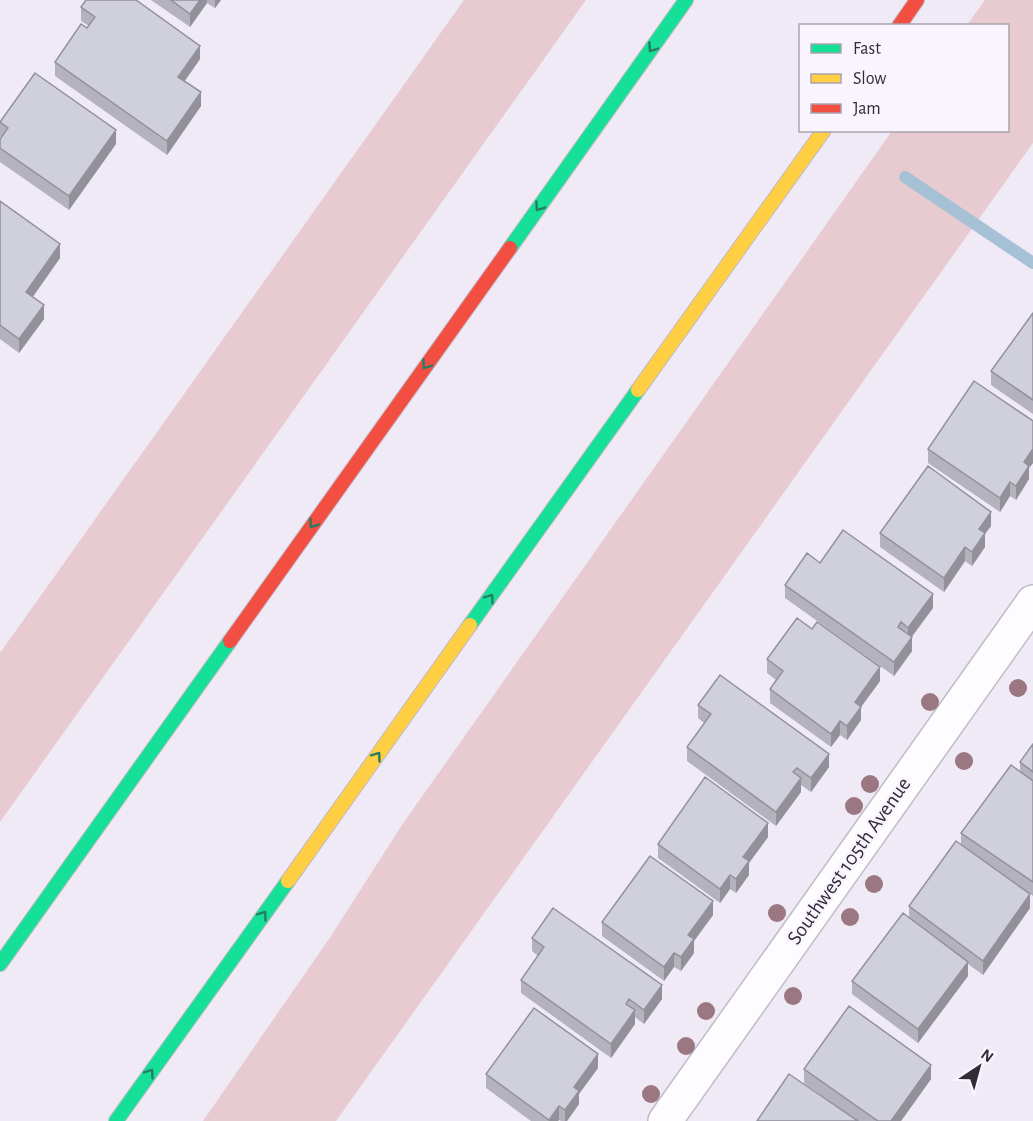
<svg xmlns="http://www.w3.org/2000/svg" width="1033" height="1121" viewBox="0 0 1033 1121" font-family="'Alegreya Sans',sans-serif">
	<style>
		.grass { fill: #e7cbd1 }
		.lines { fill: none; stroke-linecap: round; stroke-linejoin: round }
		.stream { stroke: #a6c0d6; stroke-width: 12 }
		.street-casing { stroke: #c1bbc6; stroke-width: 36 }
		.fast-casing { stroke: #c1bbc6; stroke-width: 16 }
		.slow-casing { stroke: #c1bbc6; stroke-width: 16 }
		.jam-casing { stroke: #c1bbc6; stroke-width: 16 }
		.street { stroke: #fdfcfe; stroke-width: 33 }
		.fast { stroke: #16e098; stroke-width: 14 }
		.slow { stroke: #ffcf43; stroke-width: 14 }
		.jam { stroke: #f24e42; stroke-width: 14 }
		.tree { fill: #9b7781 }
		.wall { fill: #b3b2bd }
		.shaded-wall { fill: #92919a }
		.building { fill: #d0cfdc; stroke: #92919a; stroke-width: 1.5 }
		.oneway { stroke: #257d62 }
		.labels { text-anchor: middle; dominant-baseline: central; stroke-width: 4.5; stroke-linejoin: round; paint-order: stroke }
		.street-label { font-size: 21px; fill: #312c36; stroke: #f9f4fe }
	</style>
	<rect width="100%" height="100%" fill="#f0e9f6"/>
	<path class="grass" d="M464 0H586L0 822V653Z
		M985 0H1033V143L336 1121H203L329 939 404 822 892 131 1008 130V26L967 25Z"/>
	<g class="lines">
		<path class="stream" d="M905 177 1033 263"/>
		<defs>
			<path id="street" d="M665 1121 1033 602"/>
			<path id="fast" d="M510 248 686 0
				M470 625 638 390
				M0 964 230 641
				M116 1121 288 881"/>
			<path id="slow" d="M638 390 824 130
				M288 881 470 625"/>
			<path id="jam" d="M899 26 917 0
				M230 641 510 248"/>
		</defs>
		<use href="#street" class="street-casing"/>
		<use href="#fast" class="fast-casing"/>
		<use href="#slow" class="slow-casing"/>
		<use href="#jam" class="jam-casing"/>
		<use href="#street" class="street"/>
		<use href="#fast" class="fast"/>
		<use href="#slow" class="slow"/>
		<use href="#jam" class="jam"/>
	</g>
	<g class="tree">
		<circle cx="1018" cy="688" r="9"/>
		<circle cx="930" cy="702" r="9"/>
		<circle cx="964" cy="761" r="9"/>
		<circle cx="870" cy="784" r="9"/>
		<circle cx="854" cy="806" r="9"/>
		<circle cx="874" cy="884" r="9"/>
		<circle cx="777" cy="913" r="9"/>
		<circle cx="850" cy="917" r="9"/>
		<circle cx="793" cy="996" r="9"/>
		<circle cx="706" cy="1011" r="9"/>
		<circle cx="686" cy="1046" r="9"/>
		<circle cx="651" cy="1094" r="9"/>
	</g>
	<path class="wall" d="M151 0H221L215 8 207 3 190 27Z
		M81 7 200 59 185 81 201 106 167 155 55 76V62L89 26 81 21Z
		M0 122 116 144 69 210 0 162V139L1 137 0 136Z
		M0 201 60 258 33 297 44 319 19 353 0 339Z
		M1033 313V414L991 385V371Z
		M1033 421V463L1029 468V479L1016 500 1010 496 1000 512 928 463V449Z
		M991 526 985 533V547L972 566 965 561 944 592 880 547V533Z
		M820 563 933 608 912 637V651L894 676 785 598V585Z
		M767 659 880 681 861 707V720L847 740 840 735 831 747 770 703V689L776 680 767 673Z
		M698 705 829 767 811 792 801 785V792L776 826 687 761V747L704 723 698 718Z
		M1033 744V896L1015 883 1030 908 983 975 968 964V976L918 1043 852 994V981L909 918V906L961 844V833L1020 771V762Z
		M768 837 749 863V875L736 893 730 889 720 903 658 858V844Z
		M713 915 694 941V953L681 971 674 967 664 981 602 936V922Z
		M532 938 662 999 644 1024 635 1017V1024L611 1058 521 993V980L538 956 532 951Z
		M598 1068 579 1094V1104L567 1121H561L559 1120 558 1121H531L486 1088V1074Z
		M804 1069 931 1079 901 1121H757L849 1115 804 1083Z"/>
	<path class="shaded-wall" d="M200 0H207V3L190 27V14Z
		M215 0H221L215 8Z
		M200 46V59L178 90V77Z
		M201 92V106L167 155V141Z
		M116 130V144L69 210V196Z
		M60 244V258L26 306V292Z
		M44 305V319L19 353V339Z
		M1033 449V463L1029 468V479L1016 500V486L1024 462Z
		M1010 482V496L1000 512V498Z
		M991 512V526L979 542V529Z
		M985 533V547L972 566V552Z
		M965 547V561L944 592V578Z
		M933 594V608L908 641V628Z
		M912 637V651L894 676V662Z
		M880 667V681L861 707V720L847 740V726L855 702Z
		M840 721V735L831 747V734Z
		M829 754V767L811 792V778Z
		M801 778V792L776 826V812Z
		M768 823V837L749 863V875L736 893V879L743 857Z
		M730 875V889L720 903V889Z
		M1030 894V908L983 975V961Z
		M713 901V915L694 941V953L681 971V957L688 935Z
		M674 953V967L664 981V967Z
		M968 962V976L918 1043V1029Z
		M662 985V999L644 1024V1010Z
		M635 1010V1024L611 1058V1044Z
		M598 1054V1068L579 1094V1104L567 1121H565V1110L574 1087Z
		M931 1065V1079L901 1121H891Z
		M559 1106V1120L558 1121H549Z"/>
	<path class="building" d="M86 0H136L200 46 178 77 201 92 167 141 55 62 81 24 87 28 95 17 81 7Z
		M171 0H200L190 14Z
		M35 73 116 130 69 196 0 148V139L8 128 0 122Z
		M0 201 60 244 26 292 44 305 19 339 0 325Z
		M1033 313V400L991 371Z
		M974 381 1033 421V449L1024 462 1029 466 1016 486 1010 482 1000 498 928 449Z
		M928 466 991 512 979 529 985 533 972 552 965 547 944 578 880 533Z
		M843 530 933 594 908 628 901 622 898 627 912 637 894 662 785 585 807 553 820 563Z
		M797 618 812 629 817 622 880 667 855 702 861 707 847 726 840 721 831 734 770 689 783 671 767 659Z
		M720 675 829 754 811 778 797 768 793 772 801 778 776 812 687 747 711 714 698 705Z
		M1033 744V772L1020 762Z
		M1011 765 1033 781V882L961 833Z
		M705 777 768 823 743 857 749 861 736 879 730 875 720 889 658 844Z
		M956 841 1030 894 983 961 909 906Z
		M650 856 713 901 688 935 694 939 681 957 674 953 664 967 602 922Z
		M553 908 662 985 644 1010 629 999 626 1004 635 1010 611 1044 521 980 544 947 532 938Z
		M903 913 968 962 918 1029 852 981Z
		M849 1006 931 1065 891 1121H878L804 1069Z
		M534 1008 598 1054 574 1087 579 1091 565 1110 559 1106 549 1120 486 1074Z
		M789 1074 858 1121H757Z"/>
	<defs><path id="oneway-chevron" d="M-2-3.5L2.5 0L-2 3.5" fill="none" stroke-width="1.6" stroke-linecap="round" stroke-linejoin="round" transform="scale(1.5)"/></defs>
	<g class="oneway">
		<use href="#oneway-chevron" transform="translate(652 48) rotate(125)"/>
		<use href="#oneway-chevron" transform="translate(539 207) rotate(125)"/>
		<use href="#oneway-chevron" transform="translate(426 365) rotate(125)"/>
		<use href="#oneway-chevron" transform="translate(313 524) rotate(125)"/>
		<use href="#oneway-chevron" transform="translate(490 598) rotate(-54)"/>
		<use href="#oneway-chevron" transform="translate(377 756) rotate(-54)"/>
		<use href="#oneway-chevron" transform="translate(263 915) rotate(-54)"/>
		<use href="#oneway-chevron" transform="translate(150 1073) rotate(-54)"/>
	</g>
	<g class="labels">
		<g class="street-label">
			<text transform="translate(849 861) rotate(-55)">Southwest 105th Avenue</text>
		</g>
	</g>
	<rect x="799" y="24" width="210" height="108" fill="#f9f4fe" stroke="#a9a4ae" stroke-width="1.5"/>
	<rect x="811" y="44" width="30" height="9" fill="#16e098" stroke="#a9a4ae" stroke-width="1.5"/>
	<text x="853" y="54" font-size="18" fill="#312c36">Fast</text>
	<rect x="811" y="74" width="30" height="9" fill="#ffcf43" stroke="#a9a4ae" stroke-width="1.5"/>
	<text x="853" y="84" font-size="18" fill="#312c36">Slow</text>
	<rect x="811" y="104" width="30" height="9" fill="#f24e42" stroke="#a9a4ae" stroke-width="1.5"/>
	<text x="853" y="114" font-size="18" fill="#312c36">Jam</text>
	<g transform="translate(979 1067) rotate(36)" stroke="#f9f4fe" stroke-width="4.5" paint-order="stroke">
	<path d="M0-4.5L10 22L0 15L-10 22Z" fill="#312c36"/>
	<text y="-9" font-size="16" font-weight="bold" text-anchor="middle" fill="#312c36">N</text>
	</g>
</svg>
